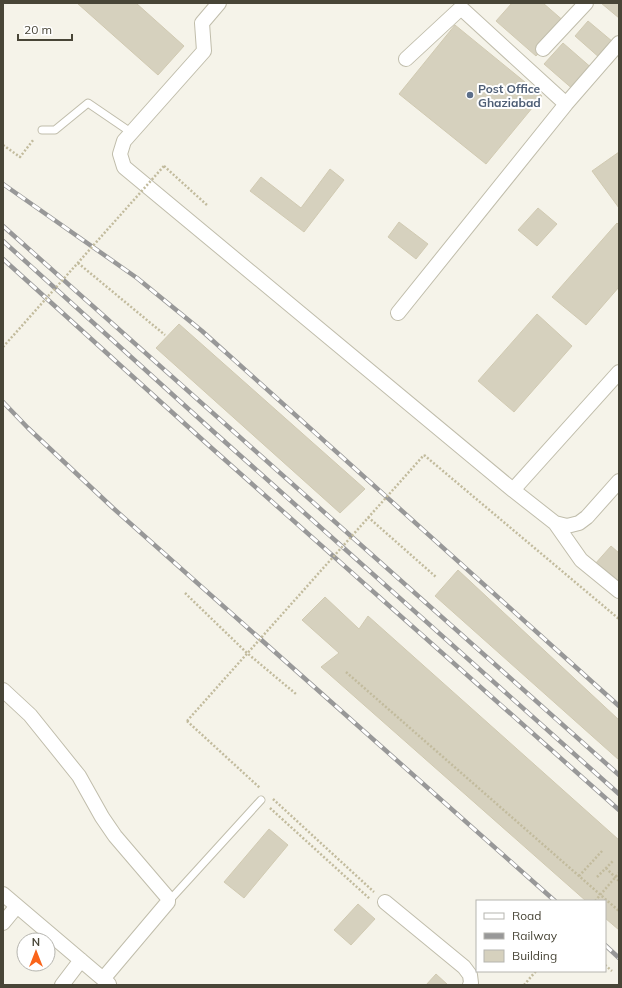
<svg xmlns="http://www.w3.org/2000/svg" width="622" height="988" viewBox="0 0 622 988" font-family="Mulish,sans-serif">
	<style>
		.building { fill: #d6d1be; stroke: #d1cab2 }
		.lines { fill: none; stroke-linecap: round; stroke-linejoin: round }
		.lane-casing { stroke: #c0bdab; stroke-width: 9 }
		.street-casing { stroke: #c0bdab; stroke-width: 16 }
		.path { stroke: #c2bb9d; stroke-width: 2.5; stroke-dasharray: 2 2; stroke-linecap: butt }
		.lane { stroke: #fff; stroke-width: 7 }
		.street { stroke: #fff; stroke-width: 14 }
		.rail-casing { stroke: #989898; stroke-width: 4.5 }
		.rail { stroke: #fff; stroke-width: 3; stroke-dasharray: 9; stroke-linecap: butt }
		.path-bridge { stroke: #c2bb9d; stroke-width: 2.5; stroke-dasharray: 2 2; stroke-linecap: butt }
		.service-dot { fill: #5c6f8a; stroke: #fff; stroke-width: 1.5 }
		.labels { text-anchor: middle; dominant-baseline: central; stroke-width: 4; stroke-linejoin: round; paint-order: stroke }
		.service-label { font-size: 12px; font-weight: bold; fill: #4e5e75; stroke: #fff; text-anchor: start }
	</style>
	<rect width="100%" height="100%" fill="#f5f3e9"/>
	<path class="building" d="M77 3H136L184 46 158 75Z
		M512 3H543L566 23 536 56 496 21Z
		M601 3H619V18Z
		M588 21 619 47V54L609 66 575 36Z
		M455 25 542 96 486 164 399 94Z
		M563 43 594 70 575 91 544 64Z
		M619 152V208L592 171Z
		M330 169 344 180 304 232 250 191 261 177 301 208Z
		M538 208 557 224 537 246 518 230Z
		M399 222 428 244 416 259 388 237Z
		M617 223 619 225V287L586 325 552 297Z
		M537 314 572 346 514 412 478 381Z
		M179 324 365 489 340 513 156 348Z
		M611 546 619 553V582L595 564Z
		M458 570 619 720V760L435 596Z
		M325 597 359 629 368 616 619 840V930L605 918V901H586L321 667 339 653 302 620Z
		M269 829 288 845 244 898 224 882Z
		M358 904 375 919 351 945 334 930Z
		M436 974 448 985H426Z"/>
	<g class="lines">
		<defs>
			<path id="lane" d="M42 130H55L88 103 132 133
				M168 902 261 800"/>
			<path id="street" d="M219 3 202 23 204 51 124 141 120 154 124 167 513 490 619 372
				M543 49 586 3
				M406 59 461 8 566 104
				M398 313 566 104 619 43
				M513 490 555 523 567 526 579 523 587 517 619 481
				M555 523 581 560 619 591
				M3 690 30 715 79 776 102 817 115 836 168 898V902L103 979
				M3 894 109 984
				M385 902 464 967 470 975 471 983 470 985
				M3 923 17 906
				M62 985 81 960"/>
		</defs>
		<use href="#lane" class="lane-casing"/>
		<use href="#street" class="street-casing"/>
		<path class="path" d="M3 145 20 157 34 139
			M164 166 208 206
			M78 263 165 335
			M424 455 619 619
			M368 517 436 577
			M185 593 247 653 296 694
			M346 672 619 911
			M187 721 260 788
			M273 799 374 892
			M270 808 370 899
			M606 868 619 881
			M579 876 603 850
			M597 877 613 861
			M605 965 612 971
			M524 985 536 971"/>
		<use href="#lane" class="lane"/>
		<use href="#street" class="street"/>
		<defs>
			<path id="rail" d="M3 184 137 278 202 331 619 706
				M3 226 619 775
				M3 241 215 433 619 794
				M3 259 206 443 619 810
				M3 402 28 428 113 508 555 901
				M605 945 619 958"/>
		</defs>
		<use href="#rail" class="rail-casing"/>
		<use href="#rail" class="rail"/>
		<path class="path-bridge" d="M3 347 164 166
			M187 721 424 455
			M595 901 619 873"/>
	</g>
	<circle class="service-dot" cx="470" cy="95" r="4"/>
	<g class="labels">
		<g class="service-label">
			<text x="478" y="88">Post Office<tspan x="478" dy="14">Ghaziabad</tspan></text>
		</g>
	</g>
	<rect width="622" height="988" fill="none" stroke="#484537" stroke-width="8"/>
	<rect x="476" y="900" width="130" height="72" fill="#ffffff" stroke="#b6b5af"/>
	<rect x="484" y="913" width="20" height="6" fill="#ffffff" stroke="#b6b5af"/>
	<text x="512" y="920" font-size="12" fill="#484537">Road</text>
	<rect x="484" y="933" width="20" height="6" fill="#989898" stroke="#b6b5af"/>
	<text x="512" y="940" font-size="12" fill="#484537">Railway</text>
	<rect x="484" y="950" width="20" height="12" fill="#d6d1be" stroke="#b6b5af"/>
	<text x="512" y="960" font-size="12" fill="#484537">Building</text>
	<g transform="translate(36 952)"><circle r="19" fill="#ffffff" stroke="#b6b5af"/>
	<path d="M0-3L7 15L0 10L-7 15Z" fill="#fa641a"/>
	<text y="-6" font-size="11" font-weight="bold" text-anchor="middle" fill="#484537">N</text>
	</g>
	<path d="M18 34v6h54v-6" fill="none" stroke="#484537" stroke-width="2"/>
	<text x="24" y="34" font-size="12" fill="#484537" stroke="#ffffff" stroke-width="3" paint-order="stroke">20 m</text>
</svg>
